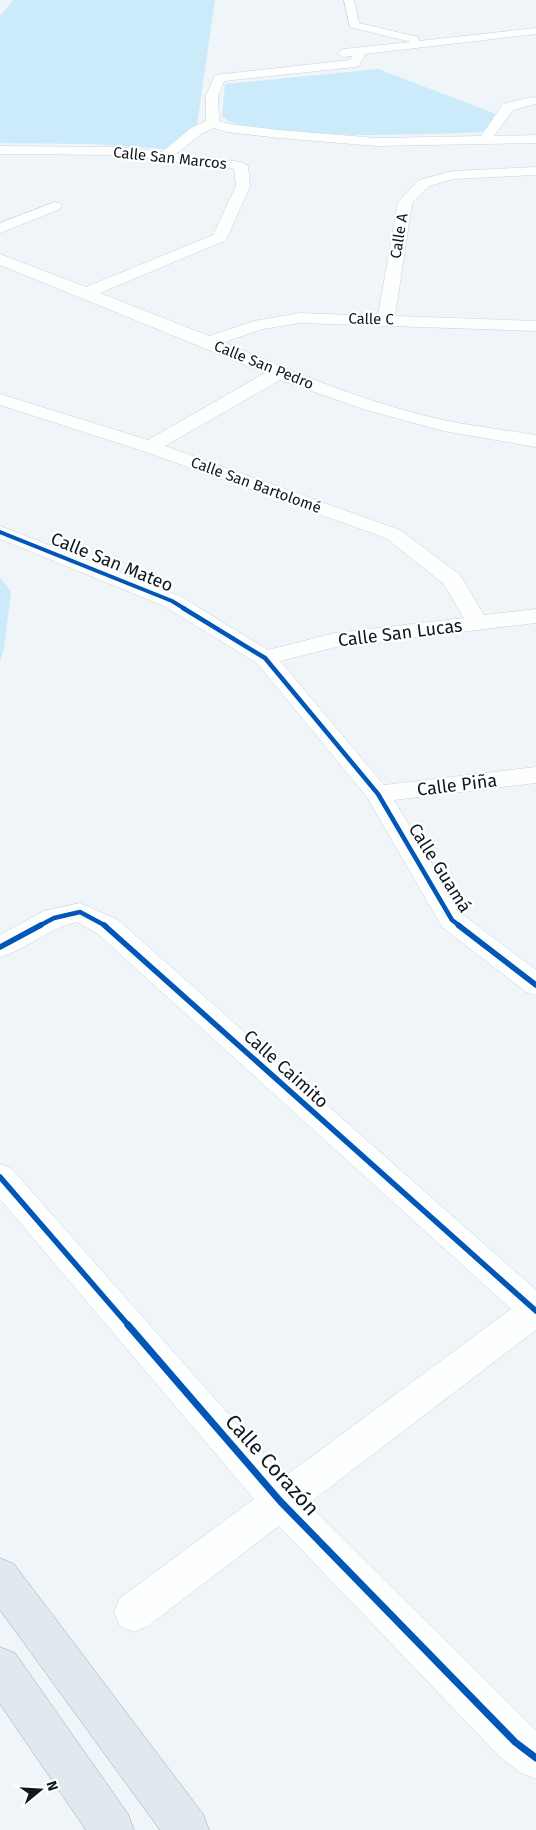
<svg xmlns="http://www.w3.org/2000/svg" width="536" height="1830" viewBox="0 0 536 1830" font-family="'Fira Sans',sans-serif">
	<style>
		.green { fill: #cbebfb }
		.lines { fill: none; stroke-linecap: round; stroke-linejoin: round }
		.minor-casing { stroke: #cbd2d7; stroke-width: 1 }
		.major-casing { stroke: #98abb3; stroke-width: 1 }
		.minor { fill: #fdfefe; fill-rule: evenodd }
		.major { fill: #e0e9ee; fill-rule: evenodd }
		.cycleway-far3-casing { stroke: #fff; stroke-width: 6 }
		.cycleway-far2-casing { stroke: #fff; stroke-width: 7 }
		.cycleway-far1-casing { stroke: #fff; stroke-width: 9 }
		.cycleway-casing { stroke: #fff; stroke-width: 10 }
		.cycleway-far3 { stroke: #0057b8; stroke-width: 4 }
		.cycleway-far2 { stroke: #0057b8; stroke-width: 4.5 }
		.cycleway-far1 { stroke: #0057b8; stroke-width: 5.5 }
		.cycleway { stroke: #0057b8; stroke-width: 7 }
		.labels { text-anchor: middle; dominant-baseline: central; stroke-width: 4.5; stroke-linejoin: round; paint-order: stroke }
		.far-street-label { font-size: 15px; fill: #0e181e; stroke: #fff }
		.street-label { font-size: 18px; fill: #0e181e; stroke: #fff }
		.near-street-label { font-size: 21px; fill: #0e181e; stroke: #fff }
	</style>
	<rect width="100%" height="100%" fill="#eff5f8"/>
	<path class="green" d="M13 0H215L196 131 177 150 90 144 0 143V16Z
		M378 69 496 114 486 132C441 133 248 144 222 116L225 84Z
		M0 577 11 592 4 649 0 662Z"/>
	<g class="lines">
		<defs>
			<path id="minor" d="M344 0H354L359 23 418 37 419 41 536 28V34L365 54 359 66 355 67 224 81 218 96 219 121 229 124 279 130 377 138 481 136 503 104 532 97 536 98V104L513 110 494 136 536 135V143L377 146 279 138 227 132 214 128 201 134 176 154 241 162 248 166 250 186 227 238 224 241 100 293 209 336 254 321 300 313 378 316 398 202 419 180 453 171 536 167V175L454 179 429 186 412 203 395 316 536 321V331L300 323 263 329 224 342C297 374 374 406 453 422 481 427 509 431 536 435V447L444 431 366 410 280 380 165 446 400 530 460 575 484 615 536 609V623L336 647 280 661 384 785 536 767V783L394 800 462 914 536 970V995L526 992 442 927 367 797 257 663 164 606 0 539V526L180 596 268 650 335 633 464 618 444 584 386 538 143 451 0 405V394L148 440 265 373 0 265V254L86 287 213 235 236 186 234 169 121 155 0 154V146L121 147 162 152 191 128 206 121V96L215 75 350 60 352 56 343 57 337 53 343 49 411 42 350 27Z
				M55 202 60 203 62 206 60 209 0 233V223Z
				M80 903 118 920 536 1290V1330L308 1504 536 1731V1779L521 1773 500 1757 279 1526 148 1626 134 1632 120 1626 114 1612 120 1598 254 1499 0 1199V1164L11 1168 284 1477 511 1309 98 934 77 922C49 928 27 949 0 957V935L44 911Z"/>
			<path id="major" d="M0 1558 14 1564 203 1814 209 1830H160L0 1610Z
				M0 1647 15 1653 128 1814 134 1830H86L0 1704Z"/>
		</defs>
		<use href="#minor" class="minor-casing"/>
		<use href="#major" class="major-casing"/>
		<use href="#minor" class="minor"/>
		<use href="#major" class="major"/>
		<defs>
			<path id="cycleway-far3" d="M0 532 172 601 185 609"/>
			<path id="cycleway-far2" d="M183 608 265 658 378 794 452 920 460 926
				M39 926 54 918 80 912 106 926"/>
			<path id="cycleway-far1" d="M104 925 536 1311
				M458 925 536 985
				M0 947 41 925
				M0 1177 129 1326"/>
			<path id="cycleway" d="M128 1325 280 1501 515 1742 536 1758"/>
		</defs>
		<use href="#cycleway-far3" class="cycleway-far3-casing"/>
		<use href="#cycleway-far2" class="cycleway-far2-casing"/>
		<use href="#cycleway-far1" class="cycleway-far1-casing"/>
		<use href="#cycleway" class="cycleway-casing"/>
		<use href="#cycleway-far3" class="cycleway-far3"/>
		<use href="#cycleway-far2" class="cycleway-far2"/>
		<use href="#cycleway-far1" class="cycleway-far1"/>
		<use href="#cycleway" class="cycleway"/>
	</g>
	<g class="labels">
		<g class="far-street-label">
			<text transform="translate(170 158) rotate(6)">Calle San Marcos</text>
			<text transform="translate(399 236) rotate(-81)">Calle A</text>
			<text transform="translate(371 319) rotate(1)">Calle C</text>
			<text transform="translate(264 365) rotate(22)">Calle San Pedro</text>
			<text transform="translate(256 485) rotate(20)">Calle San Bartolomé</text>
		</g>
		<g class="street-label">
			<text transform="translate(112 562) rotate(22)">Calle San Mateo</text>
			<text transform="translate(400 633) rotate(-7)">Calle San Lucas</text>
			<text transform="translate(457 785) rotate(-7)">Calle Piña</text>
			<text transform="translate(440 868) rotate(58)">Calle Guamá</text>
			<text transform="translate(286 1069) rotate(42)">Calle Caimito</text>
		</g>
		<g class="near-street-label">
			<text transform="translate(272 1465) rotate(48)">Calle Corazón</text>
		</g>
	</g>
	<g transform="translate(40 1790) rotate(72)" stroke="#ffffff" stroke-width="4" paint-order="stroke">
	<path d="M0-4L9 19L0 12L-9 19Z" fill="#0e181e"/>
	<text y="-8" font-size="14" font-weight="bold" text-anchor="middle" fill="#0e181e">N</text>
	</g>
</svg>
